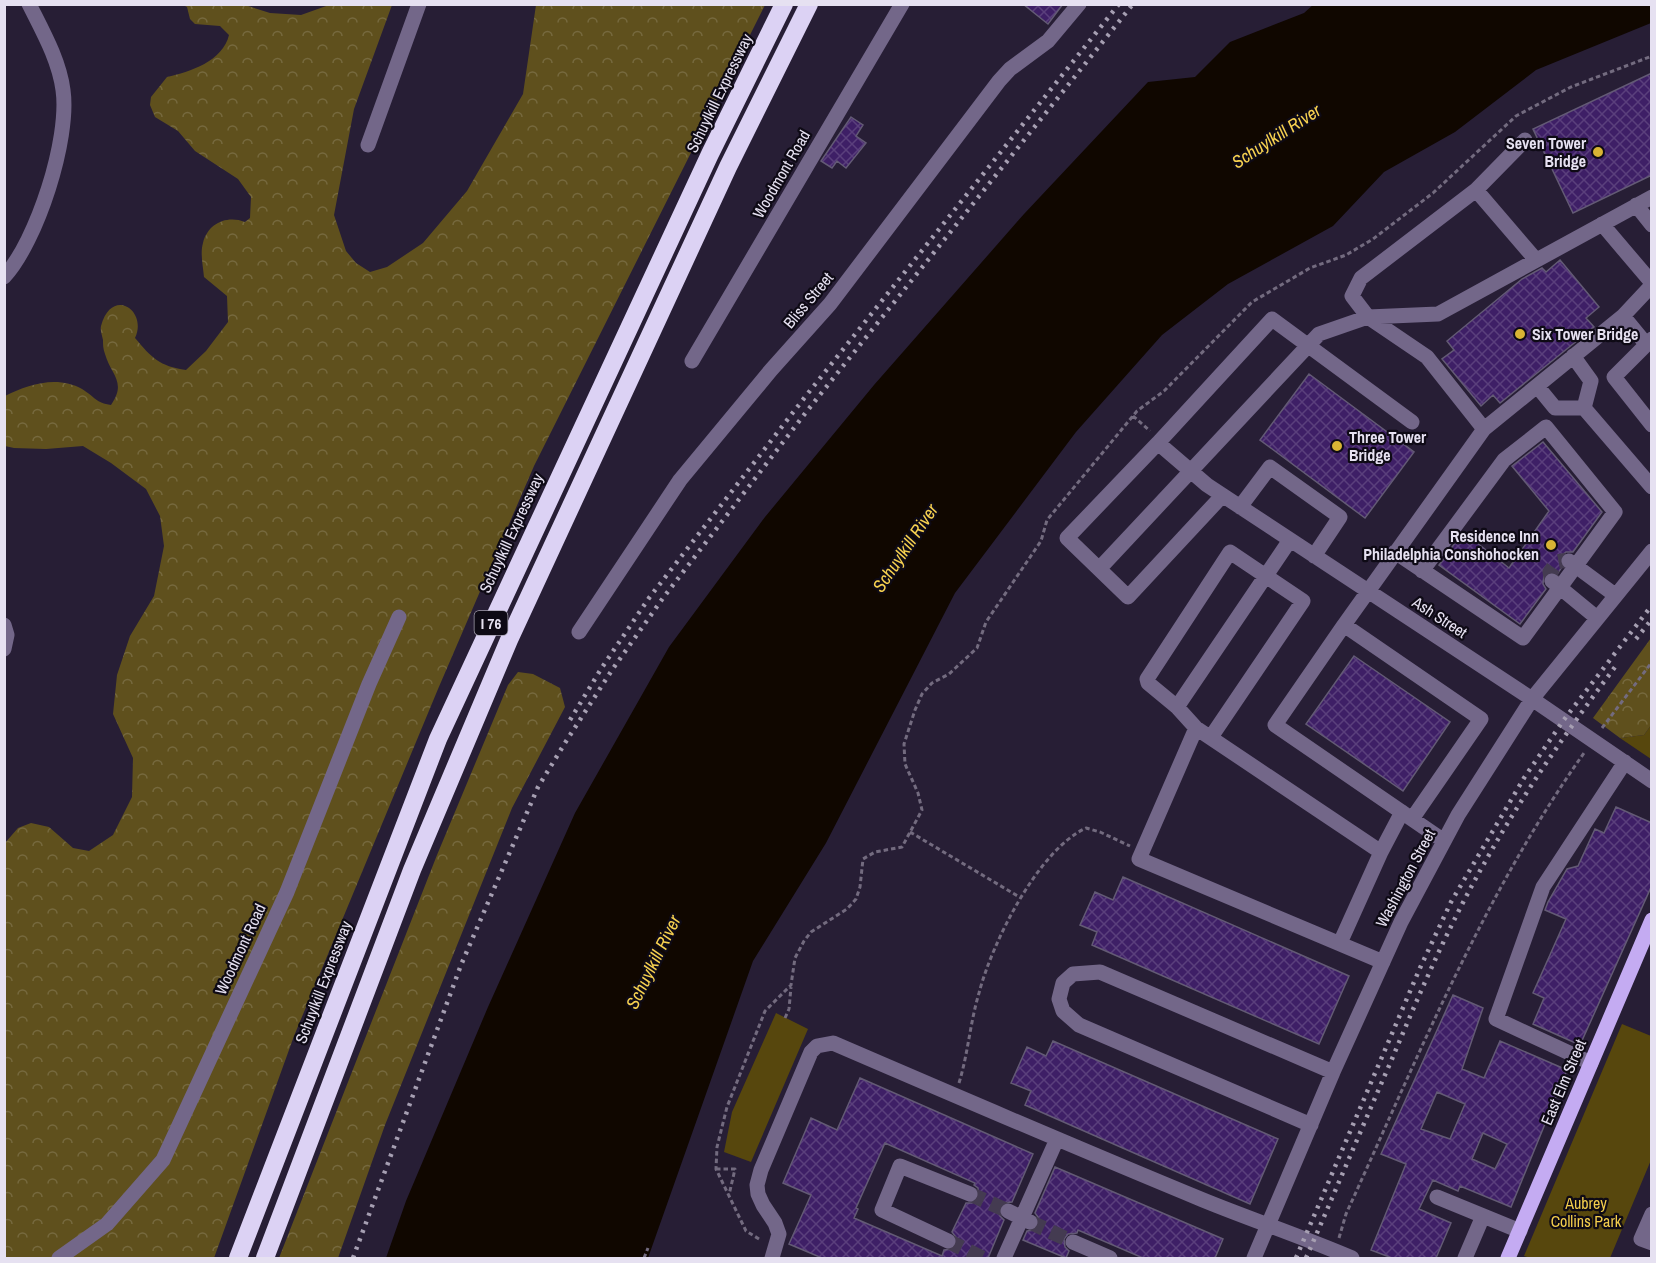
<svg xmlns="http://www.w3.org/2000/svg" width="1656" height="1263" viewBox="0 0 1656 1263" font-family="'Archivo Narrow',sans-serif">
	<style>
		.green { fill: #57470d }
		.forest { fill: url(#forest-crowns) }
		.water { fill: #100700 }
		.building { fill: url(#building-cross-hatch); stroke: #635a75; stroke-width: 1.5; fill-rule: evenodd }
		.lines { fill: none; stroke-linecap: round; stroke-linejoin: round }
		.minor-tunnel { stroke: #443b51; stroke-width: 15; stroke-dasharray: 15 8; stroke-linecap: butt }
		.path { stroke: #736b7f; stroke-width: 3; stroke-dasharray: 4.5 3; stroke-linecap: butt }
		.minor { stroke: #736789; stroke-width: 15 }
		.major { stroke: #c4abf2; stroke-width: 15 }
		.highway { stroke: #dcd2f4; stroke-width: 18 }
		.rail { stroke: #a69fb2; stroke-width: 4.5; stroke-dasharray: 3 6; stroke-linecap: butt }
		.poi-dot { fill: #d8b434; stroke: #0e0a15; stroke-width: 2 }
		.labels { text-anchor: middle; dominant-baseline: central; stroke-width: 4.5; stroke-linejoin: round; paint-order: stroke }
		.shield { fill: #0e0a15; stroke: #a5a0af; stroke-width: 1.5 }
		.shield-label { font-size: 15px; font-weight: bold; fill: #e6e1f1 }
		.street-label { font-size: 16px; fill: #e6e1f1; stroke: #0e0a15 }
		.poi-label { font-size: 16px; font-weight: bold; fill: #e6e1f1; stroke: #0e0a15; text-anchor: end }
		.park-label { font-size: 16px; fill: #f3cd4c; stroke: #0e0a15 }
		.water-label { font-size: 18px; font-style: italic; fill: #f7d150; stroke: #0e0a15 }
	</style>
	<defs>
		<pattern id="forest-crowns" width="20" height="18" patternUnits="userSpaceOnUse" patternTransform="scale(1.5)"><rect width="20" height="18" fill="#5f501d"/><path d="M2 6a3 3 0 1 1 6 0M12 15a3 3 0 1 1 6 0" fill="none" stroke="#76693e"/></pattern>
		<pattern id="building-cross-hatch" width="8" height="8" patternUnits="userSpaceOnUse" patternTransform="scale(1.5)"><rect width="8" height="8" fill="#3e1f66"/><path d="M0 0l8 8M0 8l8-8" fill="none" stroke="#5a3f7c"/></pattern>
	</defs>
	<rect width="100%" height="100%" fill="#271e35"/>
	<path class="green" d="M1651 725V759L1620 738 1644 735Z
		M776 1013 808 1029 751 1162 724 1152 732 1112Z
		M1622 1024 1651 1036V1160L1610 1258H1530L1524 1256Z"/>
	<path class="forest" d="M183 5H245L270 13 301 15 329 5H392L354 109 334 215 346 251 356 263 370 272 387 267 423 243 467 191 523 94 536 5H765L534 466 438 689 294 1036 214 1258H5V843L18 828 31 823 49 827 73 848 89 851 113 835 132 797 133 758 113 714 117 675 130 636 154 596 164 546 160 516 146 489 111 463 83 446 46 449 14 448 5 446V396C28 384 58 375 82 389 95 397 96 403 111 405 127 382 111 375 105 354 103 349 103 344 103 340 102 335 100 330 101 326 112 286 148 311 135 338 152 358 159 366 186 370L206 351 228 322 227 296 204 277C203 266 200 253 203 243 208 223 227 215 245 222L250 218 251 197 238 179 195 151 178 131 155 117 150 105 151 97 167 77C190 72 223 61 229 35L220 26 195 24 190 19 187 7Z
		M1651 638V725L1644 735 1620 738 1593 718Z
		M518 672 533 674 560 688 565 707 512 808 385 1125 338 1258H279L437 855 508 685Z"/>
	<path class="water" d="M1314 4 1651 5V23L1536 70 1455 132 1384 172 1333 226 1228 284 1162 335 1076 432 955 593 826 843 753 961 648 1258H386L406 1201 488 1007 575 813 669 647 765 517 874 385 1024 214 1148 82 1195 77 1230 42 1304 13Z"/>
	<path class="building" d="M1023 4H1063L1048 24Z
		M1652 73V175L1573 213 1533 129Z
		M851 117 863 125 856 136 866 143 846 168 837 161 832 168 821 161Z
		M1560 260 1599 307 1586 318 1594 327 1500 403 1493 395 1481 406 1442 359 1454 350 1447 341 1522 279 1542 268 1546 272Z
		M1309 374 1414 452 1365 518 1260 440Z
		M1543 442 1602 512 1573 552H1566L1561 556 1559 560 1562 567 1558 573 1549 572 1544 575 1543 584 1546 589 1520 624 1439 565 1463 532 1509 568 1549 511 1512 466Z
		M1354 656 1450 722 1403 791 1306 724Z
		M1616 807 1652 823V885L1580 1045 1533 1024 1544 998 1533 993 1566 919 1545 910 1548 902 1567 869 1578 866 1595 829 1604 833Z
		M1123 877 1349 976 1319 1044 1092 945 1097 932 1080 925 1095 892 1113 900Z
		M1453 995 1483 1008 1462 1069 1484 1078 1500 1041 1567 1070 1511 1207 1460 1186 1458 1191 1433 1180 1419 1209 1451 1223 1436 1258H1392L1371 1250 1406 1164 1381 1154ZM1437 1092 1465 1104 1450 1139 1421 1129ZM1483 1133 1507 1144 1495 1169 1472 1159Z
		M1053 1041 1278 1139 1250 1204 1025 1105 1031 1091 1011 1083 1027 1047 1046 1056Z
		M860 1078 1033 1154 1012 1202 1003 1203 999 1207 1000 1216 1004 1220 988 1258H822L789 1244 811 1195 783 1183 811 1118 837 1130ZM885 1143 975 1183 974 1185 978 1188 979 1198 972 1203H966L952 1232 958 1240 957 1246 953 1249 944 1250 942 1256 854 1218 858 1209 856 1208Z
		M1055 1167 1223 1239 1215 1258H1143L1078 1230 1077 1233 1068 1234 1064 1239 1065 1247 1069 1251 1066 1258 1023 1240 1027 1231 1035 1230 1039 1226 1038 1217 1035 1213Z"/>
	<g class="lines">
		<path class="minor-tunnel" d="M1552 581 1550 572 1557 562 1567 560
			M970 1194 1008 1211
			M1030 1222 1073 1242
			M948 1241 982 1258"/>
		<path class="path" d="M1133 416 1150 431
			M1602 728 1652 662
			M910 832 1021 898
			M785 1018 789 1009 791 987
			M959 1083C968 1054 970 1023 979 993 992 943 1038 850 1086 828L1100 832 1130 846
			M716 1169H735L729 1195
			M1339 1238 1346 1214C1418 1057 1484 894 1584 753
			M759 1239 746 1231 716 1169 717 1147 727 1107 765 1011 791 985 795 958 804 941 811 932 847 909 856 899 860 887 863 859 875 852 902 847 922 810 918 793 905 764 904 744 915 710 922 694 932 683 949 674 977 648 986 622 1041 541 1047 520 1137 411 1164 391 1252 302 1310 268 1346 255 1373 239 1433 193 1516 116 1571 87 1652 56
			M644 1258 648 1248"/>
		<path class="minor" d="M368 145 419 4
			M1476 190 1536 260
			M1636 205 1652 225
			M1602 224 1652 283
			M4 277C37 241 70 139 63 90 59 60 43 32 29 4
			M1623 316 1646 344
			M1652 339 1614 377 1652 425
			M1573 356 1591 381 1584 408 1652 487
			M692 361 902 4
			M1537 386 1555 408H1584
			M1484 429 1427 357 1368 317 1352 296 1361 278 1476 190 1525 140
			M1158 443 1272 319 1412 422
			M1222 496 1128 597 1067 538 1158 443 1207 485 1532 699 1652 781
			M1240 507 1270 467 1340 517 1314 556
			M1395 552 1523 638 1615 512 1546 427 1504 460 1422 571
			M1569 561 1615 595
			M1099 569 1319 334 1368 317 1438 314 1652 197
			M1552 581 1597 618
			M4 625 7 635 4 649
			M1344 625 1484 429 1623 316 1652 285
			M579 632 680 480 771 370 830 304 999 81 1010 69 1048 41 1079 4
			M1177 707 1290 540
			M1196 728 1177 707 1148 683 1147 679 1230 552 1303 601 1211 737
			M1412 819 1481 719 1344 625 1275 725 1444 841
			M1381 852 1402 812
			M1340 943 1381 852 1196 728 1139 859 1383 962
			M1591 1063 1496 1019 1543 887 1625 762
			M1311 1125 1079 1025 1063 1011 1059 999 1063 983 1073 974 1100 972 1333 1072
			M1437 1197 1520 1231
			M1008 1211 1030 1222
			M1652 1214 1641 1239 1652 1243
			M948 1241 882 1210 900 1166 970 1194
			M1073 1242 1110 1258
			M59 1258 107 1224 163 1160 287 892 369 684 399 617
			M772 1258 779 1234 775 1223 763 1205 758 1194 757 1185 761 1170 811 1052 817 1046 833 1043C956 1096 1079 1149 1203 1200 1252 1220 1303 1237 1352 1258
			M1004 1258 1057 1139
			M1254 1258 1333 1072 1401 922 1458 815 1532 699 1652 551
			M1465 1258 1483 1216"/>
		<path class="major" d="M1508 1258 1652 920"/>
		<path class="highway" d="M238 1258 438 739 710 154 784 4
			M265 1258 412 870 509 640 728 167 809 4"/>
		<path class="rail" d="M1636 639 1652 619
			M570 720 601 669 649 598 805 397 1119 4
			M353 1258 461 965 538 787 565 743 612 670 663 598 807 411 1133 4
			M1296 1258 1420 968 1451 902 1524 778 1563 721 1652 605
			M1306 1258C1335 1192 1363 1125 1392 1059 1420 992 1449 925 1485 862 1524 792 1570 727 1618 663"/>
	</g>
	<g class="poi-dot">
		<circle cx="1598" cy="152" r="6"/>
		<circle cx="1520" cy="334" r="6"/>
		<circle cx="1337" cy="446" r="6"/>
		<circle cx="1551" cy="545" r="6"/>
	</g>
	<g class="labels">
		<rect class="shield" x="474.5" y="611" width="33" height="24" rx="4.5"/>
		<g class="shield-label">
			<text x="491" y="623">I 76</text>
		</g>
		<g class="street-label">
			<text transform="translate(719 93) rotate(-64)">Schuylkill Expressway</text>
			<text transform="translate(781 174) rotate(-60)">Woodmont Road</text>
			<text transform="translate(808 300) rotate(-50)">Bliss Street</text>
			<text transform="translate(511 533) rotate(-65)">Schuylkill Expressway</text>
			<text transform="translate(1440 617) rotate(33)">Ash Street</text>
			<text transform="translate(1405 878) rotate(-62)">Washington Street</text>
			<text transform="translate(240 949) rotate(-65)">Woodmont Road</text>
			<text transform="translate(323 982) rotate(-69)">Schuylkill Expressway</text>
			<text transform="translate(1563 1082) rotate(-67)">East Elm Street</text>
		</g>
		<g class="poi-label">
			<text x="1586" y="143">Seven Tower<tspan x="1586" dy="18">Bridge</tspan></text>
			<text x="1532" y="334" text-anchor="start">Six Tower Bridge</text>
			<text x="1349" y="437" text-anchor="start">Three Tower<tspan x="1349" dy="18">Bridge</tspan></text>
			<text x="1539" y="536">Residence Inn<tspan x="1539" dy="18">Philadelphia Conshohocken</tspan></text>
		</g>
		<g class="park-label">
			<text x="1586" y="1203">Aubrey<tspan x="1586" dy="18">Collins Park</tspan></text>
		</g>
		<g class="water-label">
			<text transform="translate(1276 136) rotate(-33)">Schuylkill River</text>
			<text transform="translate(905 548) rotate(-56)">Schuylkill River</text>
			<text transform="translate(653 962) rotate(-64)">Schuylkill River</text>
		</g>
	</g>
	<rect width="1656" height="1263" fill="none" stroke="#e6e1f1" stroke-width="12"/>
</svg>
